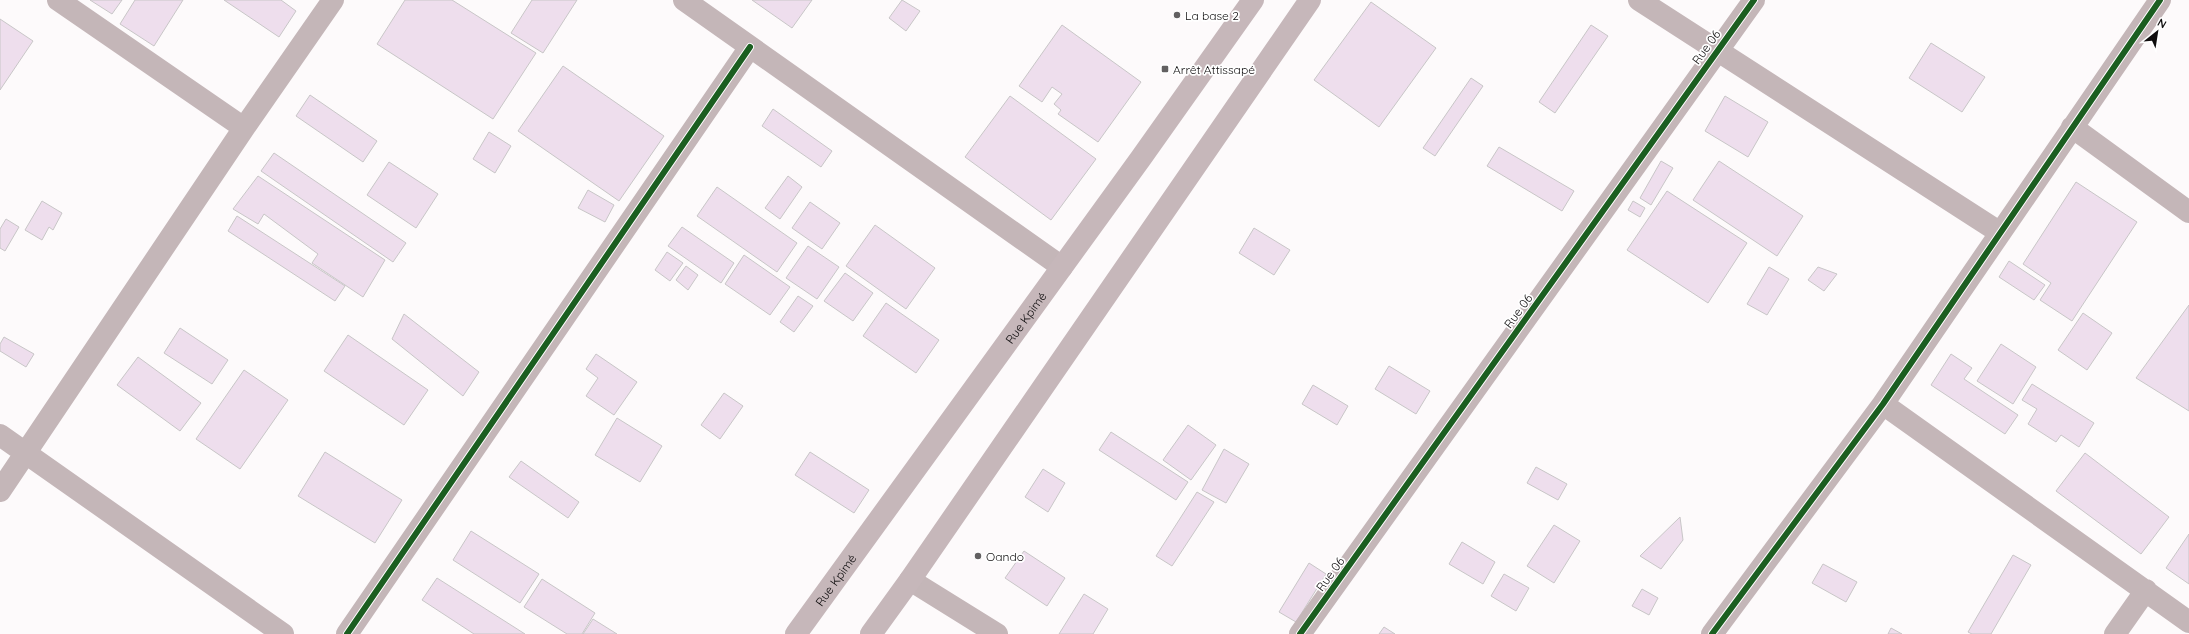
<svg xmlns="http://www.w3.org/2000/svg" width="2189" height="634" viewBox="0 0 2189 634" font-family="Quicksand,sans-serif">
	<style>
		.building { fill: #eedeed; stroke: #c8c6c7 }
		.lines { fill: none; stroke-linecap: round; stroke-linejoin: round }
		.minor { stroke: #c4b6b8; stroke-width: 22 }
		.major { stroke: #c6b7ba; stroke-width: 22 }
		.cycleway-casing { stroke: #fff; stroke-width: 8 }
		.cycleway { stroke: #1b5e20; stroke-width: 6 }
		.poi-dot { fill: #626061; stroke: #fff; stroke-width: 1.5 }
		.labels { text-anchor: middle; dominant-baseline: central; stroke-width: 3.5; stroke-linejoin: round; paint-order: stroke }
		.poi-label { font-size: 12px; fill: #0f0d0e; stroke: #fff; text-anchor: start }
		.street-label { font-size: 12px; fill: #0f0d0e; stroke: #fff }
	</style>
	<rect width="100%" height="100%" fill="#fdfafb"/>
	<path class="building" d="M90 0H122L112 14Z
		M135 0H183L154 46 120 24Z
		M224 0H281L296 11 279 37Z
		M405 0H452L536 53 493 119 377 44Z
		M532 0H577L543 53 511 33Z
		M752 0H812L792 28Z
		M902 0 920 11 906 31 889 18Z
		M1371 2 1436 48 1379 127 1314 80Z
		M0 19 33 41 0 90Z
		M1062 25 1141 82 1098 142 1058 114 1061 110 1054 104 1062 94 1052 87 1042 102 1019 86Z
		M1591 25 1608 36 1555 113 1539 102Z
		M1931 43 1985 77 1962 112 1909 78Z
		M563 66 664 136 619 201 518 131Z
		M1471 78 1483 86 1435 156 1423 148Z
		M310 95 377 141 363 162 296 116Z
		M1010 96 1096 159 1051 220 965 157Z
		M1725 96 1768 122 1748 157 1705 131Z
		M773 109 832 151 821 167 762 126Z
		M489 132 511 146 495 173 473 159Z
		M1499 147 1574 191 1562 211 1487 166Z
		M274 153 406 243 393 262 261 171Z
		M1661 161 1673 168 1651 205 1640 198Z
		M1719 161 1803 216 1777 256 1693 200Z
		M389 162 438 194 416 228 367 195Z
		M258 176 385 260 363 297 312 263 318 254 264 214 258 224 233 209Z
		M788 176 802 187 780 219 765 208Z
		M2076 182 2137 222 2072 321 2040 300 2051 283 2023 264Z
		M717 187 797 243 777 272 697 216Z
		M588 190 614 205 605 222 578 208Z
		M1667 191 1747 243 1708 303 1627 250Z
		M42 201 62 213 53 230 49 227 42 240 25 230Z
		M1633 201 1645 208 1640 217 1628 210Z
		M810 202 840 223 822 249 792 228Z
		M237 216 345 286 335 301 228 231Z
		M6 219 19 227 5 251 0 248V229Z
		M875 225 935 268 906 309 846 266Z
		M682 227 734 263 721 283 668 246Z
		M1254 228 1290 250 1274 275 1239 253Z
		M808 246 839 267 817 299 786 278Z
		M667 252 683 263 670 281 655 270Z
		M744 255 790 287 770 315 725 284Z
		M2009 261 2045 285 2034 300 1999 277Z
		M686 266 698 275 688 290 676 280Z
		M1769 267 1789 279 1767 315 1747 304Z
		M1818 267 1837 274 1824 291 1808 280Z
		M845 273 873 293 853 321 824 301Z
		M798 296 813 306 794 332 780 322Z
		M886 303 939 340 916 373 863 336Z
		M2189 305V411L2136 378Z
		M2083 313 2112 333 2087 370 2058 350Z
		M404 314 479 372 463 396 392 339Z
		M180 328 228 360 212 384 164 353Z
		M348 335 428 390 404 425 324 371Z
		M4 337 34 354 26 367 0 351V344Z
		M2001 344 2036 367 2013 404 1977 381Z
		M596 354 637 382 614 415 586 396 598 378 586 369Z
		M1951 354 1972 368 1964 379 2018 415 2005 434 1931 385Z
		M138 357 201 403 180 431 117 385Z
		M1389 366 1430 391 1416 414 1375 389Z
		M244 370 288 400 240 469 196 439Z
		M2032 384 2094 423 2079 447 2061 435 2056 442 2028 424 2037 409 2022 400Z
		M1313 385 1348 406 1337 425 1302 404Z
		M724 393 743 406 720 439 701 425Z
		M617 418 662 446 640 482 595 455Z
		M1188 425 1216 445 1191 480 1163 460Z
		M1111 432 1188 482 1176 500 1099 450Z
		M1224 449 1249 464 1226 503 1202 490Z
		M325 452 402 500 375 543 298 496Z
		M810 452 869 490 854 513 795 475Z
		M2085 453 2169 517 2141 554 2056 491Z
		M521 461 579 502 568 518 509 477Z
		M1536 467 1567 484 1558 500 1527 483Z
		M1043 469 1065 483 1048 512 1025 497Z
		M1197 492 1214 502 1172 566 1156 556Z
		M1680 517 1683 540 1661 569 1640 556Z
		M1554 525 1580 541 1554 583 1527 566Z
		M471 531 539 574 520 603 453 560Z
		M2189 534V584L2166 568Z
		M1462 542 1495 562 1483 584 1449 564Z
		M1024 551 1065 578 1047 606 1005 578Z
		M2013 555 2031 565 1991 634H1972L1968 632Z
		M1309 563 1326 574 1296 622 1279 612Z
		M1823 564 1857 582 1846 602 1812 583Z
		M1504 574 1529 588 1516 611 1491 596Z
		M437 578 525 634H474L422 600Z
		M542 579 595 613 582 634H567L524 607Z
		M1642 589 1658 598 1649 615 1632 606Z
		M1084 594 1108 609 1093 634H1059Z
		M593 619 617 634H583Z
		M1384 627 1395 634H1379Z
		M1891 628 1902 634H1888Z"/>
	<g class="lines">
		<path class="minor" d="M58 0 244 128
			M684 0 1062 267
			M1639 0 1999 232
			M2072 127 2189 212
			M1883 404 2189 622
			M0 435 283 634
			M0 491 244 128 333 0
			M910 580 997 634
			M347 634 750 47
			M1300 634 1754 0
			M1712 634 1883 404 2160 0
			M2115 634 2146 590"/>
		<g class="major">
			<path id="s1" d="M796 634 1141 158 1253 0"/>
			<path d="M871 634 910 580 1310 0"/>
		</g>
		<defs>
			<path id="cycleway" d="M347 634 750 47
				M1300 634 1754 0
				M1712 634 1883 404 2160 0"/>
		</defs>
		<use href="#cycleway" class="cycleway-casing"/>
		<use href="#cycleway" class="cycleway"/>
	</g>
	<g class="poi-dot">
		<circle cx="1177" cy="15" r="4"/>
		<rect x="1161" y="65" width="8" height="8" rx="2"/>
		<circle cx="978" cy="556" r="4"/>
	</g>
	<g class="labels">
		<g class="poi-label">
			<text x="1185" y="15">La base 2</text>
			<text x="1173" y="69">Arrêt Attissapé</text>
			<text x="986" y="556">Oando</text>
		</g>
		<g class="street-label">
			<text transform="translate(1706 47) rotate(-54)">Rue 06</text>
			<text transform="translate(1518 311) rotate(-54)">Rue 06</text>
			<text stroke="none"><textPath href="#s1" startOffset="391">Rue Kpimé</textPath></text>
			<text transform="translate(1330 574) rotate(-54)">Rue 06</text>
			<text stroke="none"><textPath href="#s1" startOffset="67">Rue Kpimé</textPath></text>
		</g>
	</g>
	<g transform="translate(2157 32) rotate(30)" stroke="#ffffff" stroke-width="3" paint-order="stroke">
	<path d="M0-3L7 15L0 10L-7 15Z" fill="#0f0d0e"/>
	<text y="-6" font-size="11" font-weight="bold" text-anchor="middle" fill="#0f0d0e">N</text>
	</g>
</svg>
